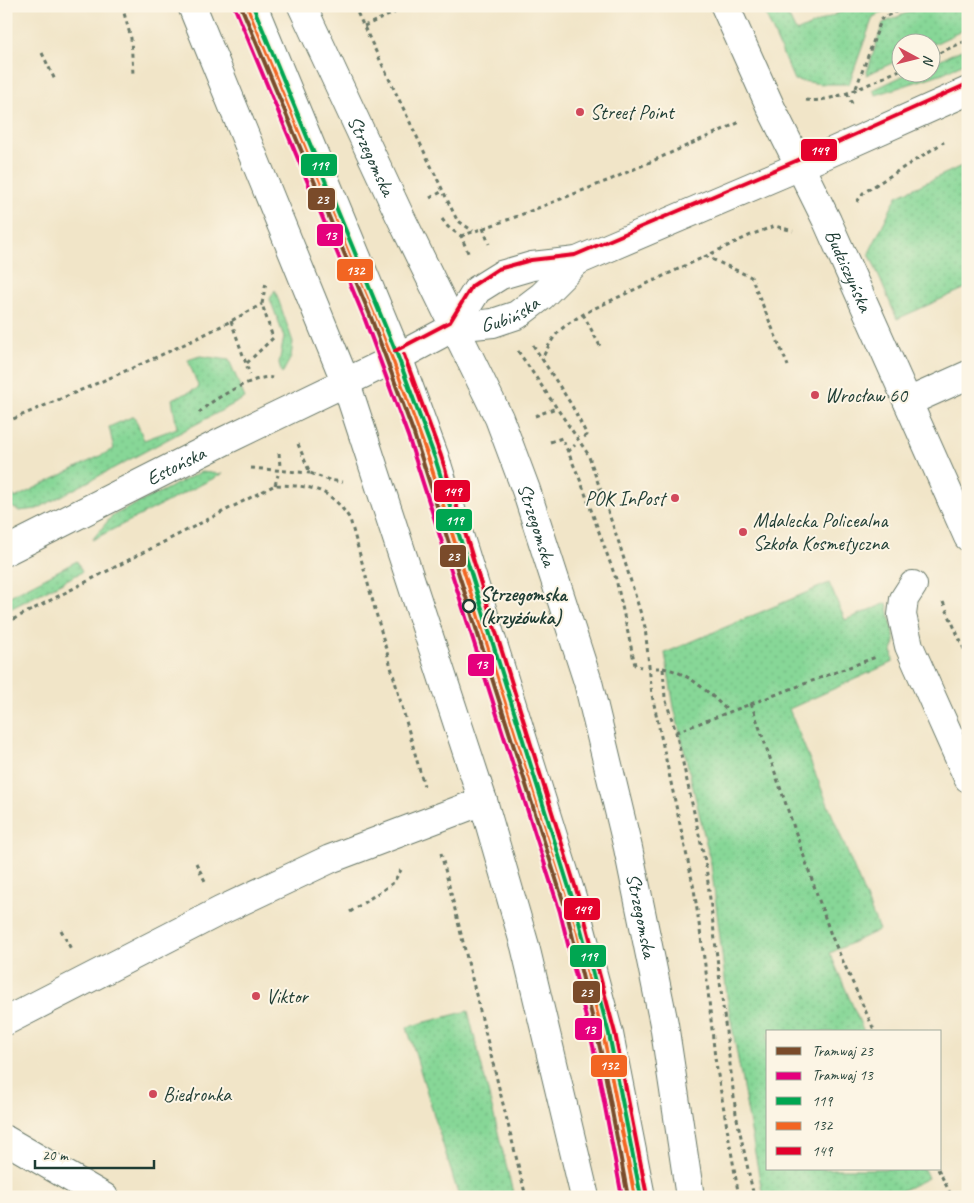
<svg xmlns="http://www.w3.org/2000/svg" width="974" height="1203" viewBox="0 0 974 1203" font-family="Caveat,sans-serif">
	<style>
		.grass { fill: url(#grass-dots); stroke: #538a66 }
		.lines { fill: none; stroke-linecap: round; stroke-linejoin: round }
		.minor-casing { stroke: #687868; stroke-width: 30 }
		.major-casing { stroke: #687868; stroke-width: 30 }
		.path { stroke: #687868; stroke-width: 3; stroke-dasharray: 4 4; stroke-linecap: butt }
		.minor { stroke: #fff; stroke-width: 28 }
		.major { stroke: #fff; stroke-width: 28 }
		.bus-1-casing { stroke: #fcf5e5; stroke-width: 8 }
		.bus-2-casing { stroke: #fcf5e5; stroke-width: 8 }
		.bus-3-casing { stroke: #fcf5e5; stroke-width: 8 }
		.bus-1 { stroke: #00a651; stroke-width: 4 }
		.bus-2 { stroke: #f26522; stroke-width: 4 }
		.bus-3 { stroke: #e4002b; stroke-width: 4 }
		.tram-1-casing { stroke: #fcf5e5; stroke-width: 8 }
		.tram-2-casing { stroke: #fcf5e5; stroke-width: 8 }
		.tram-1 { stroke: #7a4b2a; stroke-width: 4 }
		.tram-2 { stroke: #e5007d; stroke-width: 4 }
		.poi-dot { fill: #d1495b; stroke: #fcf5e5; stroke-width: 2 }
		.stop-dot { fill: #fcf5e5; stroke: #1f3d34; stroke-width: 2.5 }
		.labels { text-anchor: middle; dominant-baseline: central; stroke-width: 4; stroke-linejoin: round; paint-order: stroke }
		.poi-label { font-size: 20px; fill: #1f3d34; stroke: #fcf5e5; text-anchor: start }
		.street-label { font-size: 20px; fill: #1f3d34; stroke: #fcf5e5 }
		.stop-label { font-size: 20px; font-weight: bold; fill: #1f3d34; stroke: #fcf5e5; text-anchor: start }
		.line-badge { stroke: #fcf5e5; stroke-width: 2 }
		.badge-label { font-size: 14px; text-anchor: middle; font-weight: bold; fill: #fff }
	</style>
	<defs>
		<pattern id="grass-dots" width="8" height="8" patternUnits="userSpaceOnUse" patternTransform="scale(1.25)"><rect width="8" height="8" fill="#87d797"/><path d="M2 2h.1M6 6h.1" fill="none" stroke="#74b983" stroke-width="1.8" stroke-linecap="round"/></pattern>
	</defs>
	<rect width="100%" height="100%" fill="#fcf5e5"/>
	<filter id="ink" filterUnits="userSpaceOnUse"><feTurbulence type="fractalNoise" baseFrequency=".02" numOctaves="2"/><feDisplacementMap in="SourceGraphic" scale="10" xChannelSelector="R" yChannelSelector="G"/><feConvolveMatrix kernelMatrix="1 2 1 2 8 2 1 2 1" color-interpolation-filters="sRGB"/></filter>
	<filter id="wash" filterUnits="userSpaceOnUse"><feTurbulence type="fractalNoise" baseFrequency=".0096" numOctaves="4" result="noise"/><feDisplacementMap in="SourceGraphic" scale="20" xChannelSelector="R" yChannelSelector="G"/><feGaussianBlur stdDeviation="1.12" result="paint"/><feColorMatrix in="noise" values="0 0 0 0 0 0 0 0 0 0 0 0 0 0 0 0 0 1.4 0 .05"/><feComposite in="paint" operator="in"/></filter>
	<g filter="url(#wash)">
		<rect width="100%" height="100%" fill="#f1e5c8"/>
		<path class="grass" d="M762 6H784L796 32 854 6H894L873 17 849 84H822L794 80Z
			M923 6H968V28L932 45V42H902L901 59 866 75 883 23Z
			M968 47V61L943 73 876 95 873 90 909 73 932 72V63Z
			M968 163V287L897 319 869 253 897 196Z
			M275 290 293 342 291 357 282 374 279 363 284 337 270 299Z
			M200 356 229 360 245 398 37 509 19 511 6 504V485L15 498 114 449 109 427 134 416 144 440 177 428 172 399 199 388 188 360Z
			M201 472 222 474 92 540 112 516Z
			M77 561 82 572 6 611V598Z
			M829 583 845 620 887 603 895 642 892 651 893 662 789 709 879 930 830 953 864 1032H768V1169H924L928 1178 889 1197H763L728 1004 711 864 674 707 665 653Z
			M468 1011 514 1197H459L407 1027Z"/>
	</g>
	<g filter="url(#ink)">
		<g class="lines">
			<defs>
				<g id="minor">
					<path d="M253 6 398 357 435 458 575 907 609 1034 641 1197"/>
					<path id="s1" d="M725 6 771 108 827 221 968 537"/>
					<path d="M454 327 477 290 501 275 532 266 577 261 800 166 968 91"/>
					<path d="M908 402 968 375"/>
					<path id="s2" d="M6 551 224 441 398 357 454 327 493 323 517 315 542 296 577 261"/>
					<path d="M913 585 904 599 902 615 909 646 968 778"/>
					<path d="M6 1021 220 911 330 859 483 801"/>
					<path d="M6 1140 104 1197"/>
				</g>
				<g id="major">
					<path d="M192 6 346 383 483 801 525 946 585 1197"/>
					<path id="s3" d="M302 6 399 214 499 418 526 490 588 682 628 848 664 1024 690 1197"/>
				</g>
			</defs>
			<use href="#minor" class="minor-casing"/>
			<use href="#major" class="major-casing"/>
			<path class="path" d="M122 6 131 38 133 74
				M354 6 457 220 473 231
				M364 26 394 13 391 6
				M42 53 55 80
				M932 56 968 40
				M856 88 882 18 909 6
				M847 93 853 106
				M806 100C834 104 876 80 902 69
				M430 198 443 191
				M857 202 863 193 944 142
				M442 219 448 227 461 236 469 255
				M483 228 489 244
				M461 236 510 219 612 179 740 122
				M705 256 751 277 788 366
				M583 314 600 346
				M231 321 250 375
				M533 345 542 359
				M518 351 588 454 619 543 645 627 652 695 694 889 706 972 715 1058 739 1197
				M247 363 273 338 262 304 266 282
				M199 413C207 402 258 373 272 378
				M535 416 556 408
				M6 422C92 385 181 350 262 304
				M584 437 587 435 571 404 542 359C556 329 563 326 591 310L753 234 775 226 793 231
				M550 442 562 438 581 482 616 579 635 665 641 667
				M298 444 310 473 329 480 343 482
				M568 452 575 445
				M279 453 280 467
				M251 468 310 473
				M275 485 278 475
				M943 602 968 658
				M6 623 275 485C312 486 329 487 350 519L424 786
				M656 668H663L665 698 676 732 706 866 736 1114 754 1197
				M663 668C690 673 709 693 728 711
				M751 703 831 935 875 1032
				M676 732 876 657
				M441 853 526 1197
				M196 863 205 881
				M350 912 393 883 401 870
				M61 930 71 949
				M938 1169 952 1197"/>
			<use href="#minor" class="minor"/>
			<use href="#major" class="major"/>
			<defs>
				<path id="bus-1" d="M253 6 398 357 435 458 575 907 609 1034 641 1197"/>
				<path id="bus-2" d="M247 8 392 359 429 460 569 909 603 1035 635 1197"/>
				<path id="bus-3" d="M395 351 450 322 472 286 498 269 531 260 575 255 798 160 965 85
					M404 355 441 456 581 905 615 1033 647 1196"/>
			</defs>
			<use href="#bus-1" class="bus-1-casing"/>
			<use href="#bus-2" class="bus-2-casing"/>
			<use href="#bus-3" class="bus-3-casing"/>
			<use href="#bus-1" class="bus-1"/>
			<use href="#bus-2" class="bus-2"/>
			<use href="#bus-3" class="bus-3"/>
			<defs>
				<path id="tram-1" d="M241 6 370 315 414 434 566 910 601 1052 628 1197"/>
				<path id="tram-2" d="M235 8 364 317 408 436 560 912 595 1054 622 1197"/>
			</defs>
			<use href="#tram-1" class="tram-1-casing"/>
			<use href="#tram-2" class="tram-2-casing"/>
			<use href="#tram-1" class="tram-1"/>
			<use href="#tram-2" class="tram-2"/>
		</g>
	</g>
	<g class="poi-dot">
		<circle cx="580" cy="112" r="5"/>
		<circle cx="815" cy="395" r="5"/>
		<circle cx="675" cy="498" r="5"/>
		<circle cx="743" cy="532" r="5"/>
		<circle cx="256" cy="996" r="5"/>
		<circle cx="153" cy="1094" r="5"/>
	</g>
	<circle class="stop-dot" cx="469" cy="606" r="6"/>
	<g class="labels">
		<g class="poi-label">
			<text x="590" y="112">Street Point</text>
			<text x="825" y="395">Wrocław 60</text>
			<text x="665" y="498" text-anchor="end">POK InPost</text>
			<text x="753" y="520">Mdalecka Policealna<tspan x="753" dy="23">Szkoła Kosmetyczna</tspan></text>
			<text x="266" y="996">Viktor</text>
			<text x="163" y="1094">Biedronka</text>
		</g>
		<g class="street-label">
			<text stroke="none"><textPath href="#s3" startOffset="165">Strzegomska</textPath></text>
			<text stroke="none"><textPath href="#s1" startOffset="292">Budziszyńska</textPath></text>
			<text stroke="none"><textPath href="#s2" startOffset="559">Gubińska</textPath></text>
			<text stroke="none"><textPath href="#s2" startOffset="190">Estońska</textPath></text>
			<text stroke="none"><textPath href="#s3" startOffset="570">Strzegomska</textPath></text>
			<text stroke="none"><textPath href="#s3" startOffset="975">Strzegomska</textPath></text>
		</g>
		<g class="stop-label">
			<text x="480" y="594">Strzegomska<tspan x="480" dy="23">(krzyżówka)</tspan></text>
		</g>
	</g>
	<g class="line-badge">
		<rect x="800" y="138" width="38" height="24" rx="5" fill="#e4002b"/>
		<rect x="300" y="153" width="38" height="24" rx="5" fill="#00a651"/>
		<rect x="307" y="187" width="29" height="24" rx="5" fill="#7a4b2a"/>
		<rect x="316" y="223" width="28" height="24" rx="5" fill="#e5007d"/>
		<rect x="336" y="258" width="38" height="24" rx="5" fill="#f26522"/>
		<rect x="433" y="479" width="38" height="24" rx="5" fill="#e4002b"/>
		<rect x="435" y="508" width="38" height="24" rx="5" fill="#00a651"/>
		<rect x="439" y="544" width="28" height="24" rx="5" fill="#7a4b2a"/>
		<rect x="467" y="653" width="28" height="24" rx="5" fill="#e5007d"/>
		<rect x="563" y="897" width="38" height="24" rx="5" fill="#e4002b"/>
		<rect x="569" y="944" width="38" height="24" rx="5" fill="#00a651"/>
		<rect x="572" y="980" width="29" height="24" rx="5" fill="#7a4b2a"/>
		<rect x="574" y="1017" width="29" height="24" rx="5" fill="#e5007d"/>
		<rect x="590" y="1054" width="38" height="24" rx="5" fill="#f26522"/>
	</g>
	<g class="badge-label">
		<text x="819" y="155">149</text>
		<text x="319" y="170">119</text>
		<text x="322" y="204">23</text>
		<text x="330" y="240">13</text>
		<text x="355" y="275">132</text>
		<text x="452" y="496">149</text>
		<text x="454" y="525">119</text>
		<text x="453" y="561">23</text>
		<text x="481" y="669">13</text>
		<text x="582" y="914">149</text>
		<text x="588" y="961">119</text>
		<text x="586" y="997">23</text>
		<text x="589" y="1034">13</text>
		<text x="609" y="1070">132</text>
	</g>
	<rect width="974" height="1203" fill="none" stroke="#fcf5e5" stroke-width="25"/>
	<rect x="766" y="1030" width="175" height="140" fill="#fcf5e5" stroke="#a4ab9e"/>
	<rect x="776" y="1047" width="25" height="8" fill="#7a4b2a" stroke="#a4ab9e"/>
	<text x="812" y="1056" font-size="15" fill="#1f3d34">Tramwaj 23</text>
	<rect x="776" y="1072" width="25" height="8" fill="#e5007d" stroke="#a4ab9e"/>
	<text x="812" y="1080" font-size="15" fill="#1f3d34">Tramwaj 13</text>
	<rect x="776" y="1097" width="25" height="8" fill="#00a651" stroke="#a4ab9e"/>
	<text x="812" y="1106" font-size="15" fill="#1f3d34">119</text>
	<rect x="776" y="1122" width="25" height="8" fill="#f26522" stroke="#a4ab9e"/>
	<text x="812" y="1130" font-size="15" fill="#1f3d34">132</text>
	<rect x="776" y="1147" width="25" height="8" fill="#e4002b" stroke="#a4ab9e"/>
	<text x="812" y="1156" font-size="15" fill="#1f3d34">149</text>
	<g transform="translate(916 58) rotate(97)"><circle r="24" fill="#fcf5e5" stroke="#a4ab9e"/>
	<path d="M0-4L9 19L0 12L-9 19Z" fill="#d1495b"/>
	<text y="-8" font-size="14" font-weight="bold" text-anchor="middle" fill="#1f3d34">N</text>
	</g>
	<path d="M35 1160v8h119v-8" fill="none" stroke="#1f3d34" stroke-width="2.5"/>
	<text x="42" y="1160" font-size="15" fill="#1f3d34" stroke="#fcf5e5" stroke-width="4" paint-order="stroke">20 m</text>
</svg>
